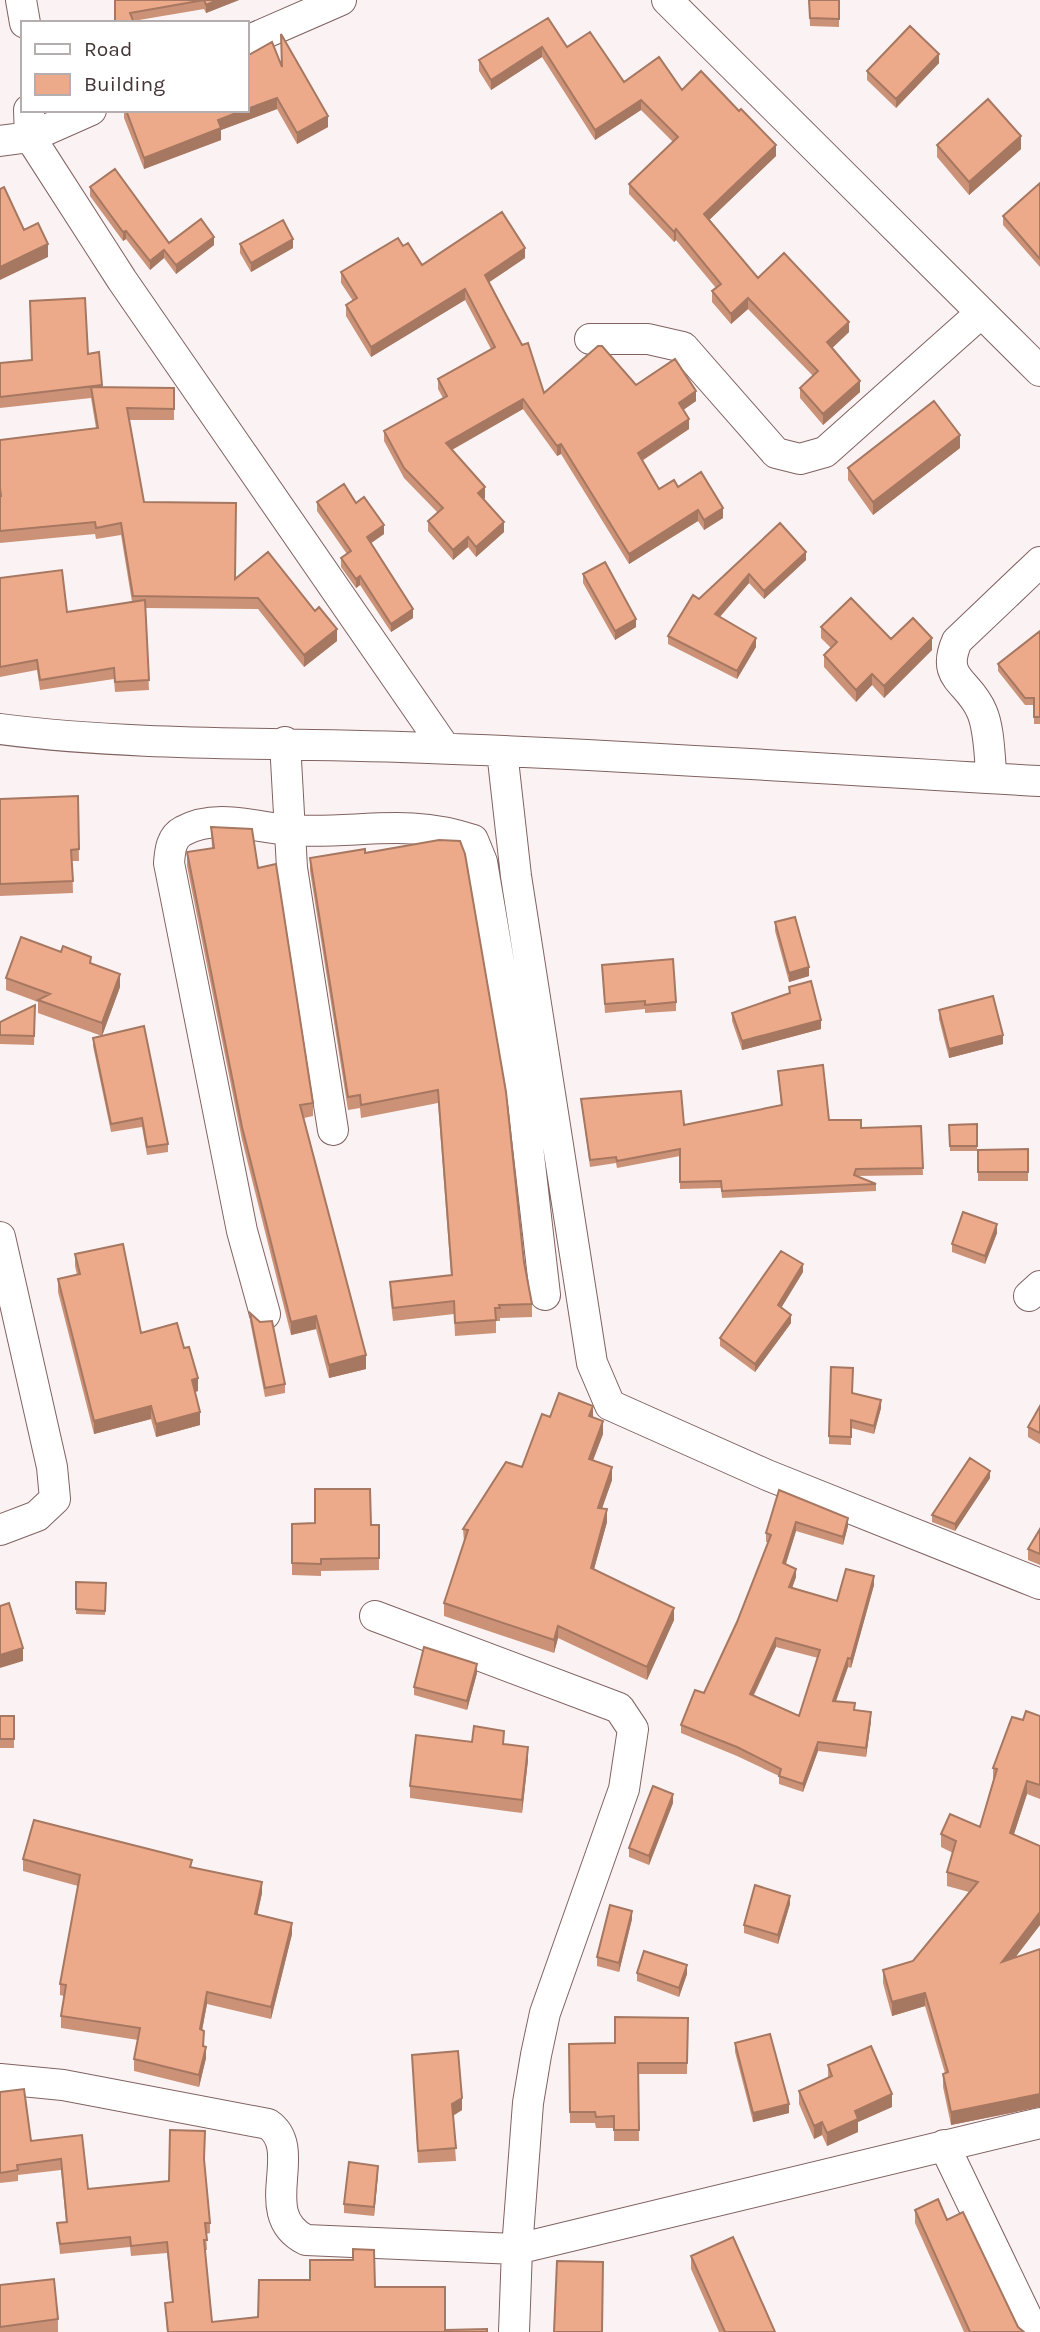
<svg xmlns="http://www.w3.org/2000/svg" width="1040" height="2332" viewBox="0 0 1040 2332" font-family="Karla,sans-serif">
	<style>
		.lines { fill: none; stroke-linecap: round; stroke-linejoin: round }
		.street-casing { stroke: #806261; stroke-width: 32 }
		.street { stroke: #fff; stroke-width: 30 }
		.wall { fill: #cc9277; fill-rule: evenodd }
		.shaded-wall { fill: #a67761 }
		.building { fill: #edaa8a; stroke: #a67761; stroke-width: 2; fill-rule: evenodd }
	</style>
	<rect width="100%" height="100%" fill="#fbf3f3"/>
	<g class="lines">
		<defs>
			<path id="street" d="M21 0 25 23
				M667 0 1040 371
				M247 41 341 0
				M29 110 30 137 91 110
				M0 141 30 137 122 280 445 748
				M590 339H648L683 347 776 453 800 459 825 452 981 313
				M0 729C142 747 285 742 428 748 632 755 836 770 1040 781
				M285 742 292 868 333 1130
				M502 751 516 876 592 1363 610 1405 767 1475 1040 1584
				M992 778C989 758 990 731 982 712 969 680 940 680 957 641L1040 562
				M0 1237 52 1467 55 1499 37 1516 0 1530
				M1029 1296 1040 1286
				M265 1314 242 1231 169 863C170 851 171 837 183 831 215 813 255 827 288 830 354 835 406 817 473 840L482 862 523 1103 545 1295
				M375 1616 619 1708 633 1729 624 1789 545 2013 536 2055 528 2103 517 2249 514 2332
				M0 2079 63 2085 268 2124C306 2150 254 2214 306 2240L517 2249 1040 2123
				M944 2145 1034 2332"/>
		</defs>
		<use href="#street" class="street-casing"/>
		<use href="#street" class="street"/>
	</g>
	<path class="wall" d="M115 0H239L206 13 204 9 133 21Z
		M809 0H839V27L810 26Z
		M548 18 567 47 624 82 682 90 776 156 709 220 758 278 849 332 832 348 860 392 823 425 800 398V388L813 376 748 309 731 324 712 302V291L716 288 676 240 674 242 629 194V184L673 142 641 110 595 140 542 57 491 90 479 71V60Z
		M939 63 896 108 867 80V71Z
		M281 67 328 127 297 144 277 109 221 130V140L144 169 124 118V110H150L151 111Z
		M937 145 1021 149 969 195 937 157Z
		M1040 183V267L1003 225V216Z
		M90 187 169 243 214 245 176 274 164 258 150 270 126 239 123 241 90 196Z
		M240 244 293 248 251 272 240 253Z
		M403 246 422 265 525 258 489 282 544 393 636 385 696 401 683 410 689 429 642 461 659 489 678 487 723 518 704 530 698 521 629 564 561 454 557 456 523 409 452 450 485 498 484 499 504 532 476 557 468 547 453 560 428 531V521L438 513 404 478 384 441V431L443 398 438 389V379L491 349 465 300 371 357 346 316V305L353 301 341 283V272Z
		M99 352 102 387 174 388V420H129L144 502 235 579 337 641 304 667 258 609 145 608 149 690 115 692 114 679 40 690 37 670 0 677V578L67 612 132 602 121 535 96 539 95 534 0 543V440L96 428 91 398 0 408V363Z
		M960 448 873 515 848 480V468Z
		M317 502 356 503 384 534 371 543 413 618 391 632 360 585 356 588 341 567V558L347 554 317 511Z
		M780 523 806 560 764 599 749 583 720 617 756 647 737 679 668 644V636L699 599Z
		M583 574 636 627 615 640 583 583Z
		M821 627 891 639 932 650 884 698 872 685 856 702 824 667V655L831 648 821 638Z
		M1040 631V724H1034V705H1025L998 671V664Z
		M78 796 79 861H72L73 893 0 896V799Z
		M211 827 258 868 313 1103V1116L304 1118 366 1369 329 1378 316 1329 291 1335 242 1140 187 866V852L212 848Z
		M365 853 524 1262 532 1304V1317L500 1318V1321H496V1333L455 1336 454 1314 393 1321 390 1295V1282L451 1275 438 1103 361 1118 360 1108 348 1110 310 871V858Z
		M775 922 809 976 789 982 775 931Z
		M91 963 120 987 102 1036 168 1144V1152L147 1155 142 1127 111 1132 93 1046V1038L102 1036 38 1013V1002L6 990V978Z
		M602 965 676 1002V1011L645 1013V1009L605 1013Z
		M789 987 821 1029 742 1050 732 1021V1013L789 993Z
		M939 1010 1003 1044 949 1058 939 1019Z
		M35 1014 34 1045 0 1044V1022Z
		M778 1071 829 1120 861 1128 921 1126 923 1175 857 1176 876 1184V1191L722 1198 721 1188 680 1189V1156L617 1168 616 1163 590 1167 581 1099 684 1125 781 1105Z
		M977 1124V1151H950L949 1125Z
		M1028 1149V1181H978V1150Z
		M997 1233 985 1264 952 1252V1244Z
		M75 1254 141 1333 184 1348 198 1391 195 1392 200 1425 156 1437 151 1419 94 1434 58 1292V1279L77 1275 75 1266Z
		M803 1272 781 1308 791 1323 755 1372 720 1346V1338Z
		M250 1313 285 1384V1393L265 1397 250 1321Z
		M852 1393 881 1408 874 1434 851 1428V1445L829 1444V1436Z
		M1040 1406V1444L1028 1437V1427Z
		M550 1417H593L603 1434 593 1460 612 1480 602 1508 607 1522 594 1569 674 1620 647 1680 558 1638 554 1653 444 1616V1603L464 1542 463 1529 522 1467Z
		M990 1478 955 1531 932 1522V1515Z
		M779 1490 848 1526 843 1545 796 1531 786 1564 796 1577 792 1588 837 1601 874 1585 851 1668 848 1667 836 1701 855 1710 871 1721 866 1757 818 1751 803 1792 779 1784V1776L737 1756 681 1733V1725L704 1693 737 1622 768 1542H766V1533ZM776 1647 818 1658 799 1716 754 1695Z
		M292 1524 379 1525V1570L321 1571V1576L292 1575Z
		M1040 1529V1565L1028 1560V1549Z
		M76 1582 106 1583 105 1615 76 1614Z
		M477 1673 467 1710 414 1695V1687Z
		M0 1716H14V1748H0Z
		M1040 1716V1799L1027 1794 1014 1834 1040 1846V1925L1015 1957 1040 1949V2107L951 2125 943 2087V2074L945 2073 925 2006 892 2016 883 1983V1970L913 1961 969 1892 947 1886V1872L953 1853 941 1847V1834L980 1827 993 1781V1768L1023 1720Z
		M472 1742 504 1744 528 1760 522 1813 410 1798V1786Z
		M673 1803 649 1865 629 1857V1848Z
		M23 1859 192 1867 262 1893 257 1915 292 1934 271 2019 207 2004 202 2030 206 2058 199 2087 134 2071V2059L138 2040 61 2028V2016L64 1996 60 1995V1984L78 1886 23 1871Z
		M790 1904 778 1944 744 1933V1925Z
		M632 1919 619 1972 597 1966V1957Z
		M637 1973 687 1974 679 1997 637 1981Z
		M688 2018 687 2074H638L639 2141H614V2128H596L595 2123H570L569 2044 615 2043Z
		M735 2043 789 2113 753 2122 735 2052Z
		M412 2055 462 2110 453 2116 456 2161 418 2163Z
		M828 2065 892 2107 858 2122V2132L827 2146 822 2135 814 2139 799 2104V2091L828 2079Z
		M0 2092 31 2141 82 2135 88 2189 169 2181 204 2162 210 2223V2233L206 2234 207 2250H205L212 2322 258 2317 375 2287 445 2330 487 2332H167L165 2303 172 2302 167 2253 131 2256 130 2247 60 2254 57 2223 66 2222 61 2170 18 2175V2181L0 2183Z
		M378 2174 374 2216 344 2213V2204Z
		M915 2210 947 2220 1018 2327 1024 2332H964L915 2223Z
		M691 2256 775 2332H719L691 2269Z
		M0 2285 58 2319V2332H0Z"/>
	<path class="shaded-wall" d="M217 0H239L206 13V5Z
		M542 47V57L491 90V80Z
		M939 54V63L896 108V99Z
		M277 98V109L221 130V140L144 169V158L218 120 244 110H247V109Z
		M641 100V110L595 140V130Z
		M328 116V127L297 144V133Z
		M1021 136V149L969 195V182Z
		M776 145V156L704 225V214Z
		M676 229V240L674 242V232Z
		M126 231V239L123 241V232Z
		M214 237V245L176 274V265Z
		M293 239V248L251 272V263Z
		M48 244V257L0 280V267Z
		M525 248V258L485 285V275Z
		M164 250V258L150 270V261Z
		M465 289V300L371 357V347Z
		M748 298V309L731 324V314Z
		M849 322V332L827 353V342Z
		M860 381V392L823 425V414Z
		M696 391V401L679 413V403Z
		M523 399V409L446 453V443Z
		M689 419V429L638 463V453Z
		M960 435V448L873 515V502Z
		M561 444V454L557 456V446Z
		M485 487V498L478 503V493Z
		M723 508V518L704 530V520Z
		M698 510V521L629 564V554Z
		M504 522V532L476 557V547Z
		M384 525V534L367 546V537Z
		M468 537V547L453 560V550Z
		M806 552V560L764 599V591Z
		M749 574V583L715 622V614Z
		M360 576V585L356 588V579Z
		M413 609V618L391 632V624Z
		M636 619V627L615 640V631Z
		M337 629V641L304 667V655Z
		M756 638V647L737 679V671Z
		M932 638V650L884 698V686Z
		M872 674V685L856 702V690Z
		M809 967V976L789 982V973Z
		M120 974V987L102 1036V1023Z
		M821 1020V1029L742 1050V1041Z
		M1003 1035V1044L949 1058V1049Z
		M997 1224V1233L985 1264V1256Z
		M803 1264V1272L778 1313V1305Z
		M791 1315V1323L755 1372V1364Z
		M316 1316V1329L291 1335V1322Z
		M366 1355V1369L329 1378V1365Z
		M198 1378V1391L192 1393V1380Z
		M881 1400V1408L874 1434V1426Z
		M151 1406V1419L94 1434V1421Z
		M593 1406V1418L589 1416Z
		M200 1412V1425L156 1437V1424Z
		M603 1421V1434L589 1471V1459Z
		M612 1467V1480L598 1520V1508Z
		M990 1471V1478L955 1531V1524Z
		M607 1509V1522L591 1580V1568Z
		M848 1518V1526L843 1545V1537Z
		M796 1522V1531L783 1572V1563Z
		M796 1569V1577L789 1596V1587Z
		M874 1576V1585L851 1668V1659Z
		M674 1608V1620L647 1680V1667Z
		M558 1626V1638L554 1653V1640Z
		M776 1638V1647L750 1702V1694Z
		M23 1648V1661L0 1668V1655Z
		M848 1658V1667L833 1709V1701Z
		M477 1664V1673L467 1710V1701Z
		M871 1712V1721L866 1757V1748Z
		M818 1742V1751L803 1792V1784Z
		M528 1747V1760L522 1813V1800Z
		M1027 1781V1794L1010 1846V1833Z
		M673 1794V1803L649 1865V1856Z
		M262 1882V1893L255 1926V1914Z
		M790 1896V1904L778 1944V1935Z
		M632 1911V1919L619 1972V1963Z
		M1040 1912V1925L1002 1975V1962Z
		M292 1923V1934L271 2019V2007Z
		M687 1965V1974L679 1997V1988Z
		M207 1992V2004L200 2041V2029Z
		M925 1993V2006L892 2016V2002Z
		M206 2047V2058L199 2087V2075Z
		M892 2094V2107L858 2122V2132L827 2146V2133L855 2111Z
		M1040 2094V2107L951 2125V2112Z
		M462 2098V2110L452 2116V2104Z
		M789 2104V2113L753 2122V2113Z
		M822 2122V2135L814 2139V2126Z
		M378 2166V2174L374 2216V2207Z"/>
	<path class="building" d="M115 0H217L206 5 204 0 130 13 134 23H115Z
		M809 0H839V19L810 18Z
		M548 18 567 47 590 32 624 82 659 57 682 90 701 71 739 111 741 109 776 145 704 214 758 278 784 253 849 322 827 342 860 381 823 414 800 388 818 371 748 298 731 314 712 291 721 284 676 229 674 232 629 184 678 137 641 100 595 130 542 47 491 80 479 60Z
		M910 26 939 54 896 99 867 71Z
		M281 34 328 116 297 133 277 98 247 109V56L272 42 282 67Z
		M988 99 1021 136 969 182 937 145Z
		M126 110H150L151 111 153 110H244L218 120 221 128 144 158Z
		M115 169 169 243 201 219 214 237 176 265 164 250 150 261 126 231 123 232 90 187Z
		M1040 183V259L1003 216Z
		M4 187 24 230 38 223 48 244 0 267V189Z
		M502 212 525 248 485 275 522 345 528 343 544 393 598 346H602L636 385 675 359 696 391 679 403 689 419 638 453 659 489 674 480 678 487 701 472 723 508 704 520 698 510 629 554 561 444 557 446 523 399 446 443 485 487 478 493 504 522 476 547 468 537 453 550 428 521 443 508 404 468 384 431 447 396 438 379 495 347 465 289 371 347 346 305 357 298 341 272 398 238 403 246 408 243 422 265Z
		M283 220 293 239 251 263 240 244Z
		M85 298 88 354 99 352 102 385 0 397V363L32 360 30 301Z
		M91 387 174 388V409L127 408 144 502 236 503 235 579 268 552 315 611 319 607 337 629 304 655 258 598 133 596 121 523 96 528 95 522 0 531V496H1L0 488V440L98 428Z
		M934 401 960 435 873 502 848 468Z
		M344 484 356 503 364 497 384 525 367 537 413 609 391 624 360 576 356 579 341 558 351 551 317 502Z
		M780 523 806 552 764 591 749 574 715 614 756 638 737 671 668 636 693 595 699 599Z
		M605 562 636 619 615 631 583 574Z
		M62 570 67 612 145 600 149 680 115 682 114 668 40 680 37 660 0 667V578Z
		M851 598 891 639 913 618 932 638 884 686 872 674 856 690 824 655 837 642 821 627Z
		M1040 631V717H1034V698H1025L998 664Z
		M78 796 79 849 71 850 73 881 0 884V799Z
		M211 827 252 829 258 868 276 864 313 1103 300 1105 366 1355 329 1365 316 1316 291 1322 242 1127 187 852 214 848Z
		M439 840 460 841 465 854 506 1092 524 1262 532 1304 499 1305 500 1308H495L496 1320 455 1323 454 1301 393 1308 390 1282 452 1275 438 1090 361 1105 360 1095 348 1097 310 858 365 849V853Z
		M795 917 809 967 789 973 775 922Z
		M21 937 61 952 63 946 91 957 90 963 120 974 102 1023 38 1000 50 994 6 978Z
		M673 959 676 1002 645 1005V1001L605 1004 602 965Z
		M811 981 821 1020 742 1041 732 1013 790 993 789 987Z
		M993 996 1003 1035 949 1049 939 1010Z
		M35 1005 34 1036 0 1035V1022Z
		M144 1026 168 1144 147 1147 142 1118 111 1124 93 1038Z
		M823 1065 829 1120H861V1128L921 1126 923 1168 856 1169 854 1175 876 1184 722 1191 721 1181 680 1182V1149L617 1161 616 1157 590 1160 581 1099 681 1091 684 1125 782 1105 778 1071Z
		M977 1124V1146H950L949 1125Z
		M1028 1149V1172H978V1150Z
		M963 1212 997 1224 985 1256 952 1244Z
		M123 1244 141 1333 177 1323 184 1348 189 1347 198 1378 192 1380 200 1412 156 1424 151 1406 94 1421 58 1279 80 1274 75 1254Z
		M781 1251 803 1264 778 1305 791 1315 755 1364 720 1338Z
		M250 1313 260 1322 272 1321 285 1384 265 1388Z
		M831 1367 853 1368 852 1393 881 1400 874 1426 851 1420V1437L829 1436Z
		M559 1393 593 1406 589 1416 603 1421 589 1459 612 1467 598 1508 607 1509 591 1568 674 1608 647 1667 558 1626 554 1640 444 1603 468 1530 463 1529 506 1462 522 1467 542 1414 550 1417Z
		M1040 1406V1433L1028 1427Z
		M970 1458 990 1471 955 1524 932 1515Z
		M315 1489H370L371 1525H379V1558L321 1559V1564L292 1563V1524L315 1523Z
		M779 1490 848 1518 843 1537 796 1522 783 1563 796 1569 789 1587 837 1601 846 1569 874 1576 851 1659 848 1658 833 1701 855 1703 854 1710 871 1712 866 1748 818 1742 803 1784 779 1776 781 1769 737 1747 681 1725 695 1690 704 1693 737 1622 771 1535 766 1533ZM776 1638 820 1650 799 1716 750 1694Z
		M1040 1529V1554L1028 1549Z
		M76 1582 106 1583 105 1611 76 1609Z
		M9 1603 23 1648 0 1655V1606Z
		M424 1647 477 1664 467 1701 414 1687Z
		M1026 1711 1040 1716V1785L1027 1781 1010 1833 1040 1846V1912L1002 1962 1040 1949V2094L951 2112 943 2074 948 2072 925 1993 892 2002 883 1970 913 1961 978 1882 947 1872 956 1841 941 1834 950 1814 980 1827 997 1769 993 1768 1012 1717 1023 1720Z
		M0 1716H14V1739H0Z
		M474 1726 504 1731 503 1744 528 1747 522 1800 410 1786 416 1735 472 1742Z
		M653 1786 673 1794 649 1856 629 1848Z
		M34 1820 192 1860 190 1867 262 1882 255 1914 292 1923 271 2007 207 1992 200 2029 204 2031 203 2046 206 2047 199 2075 134 2059 140 2028 61 2016 66 1985 60 1984 80 1875 23 1859Z
		M755 1885 790 1896 778 1935 744 1925Z
		M610 1905 632 1911 619 1963 597 1957Z
		M644 1951 687 1965 679 1988 637 1973Z
		M615 2017 688 2018 687 2063H638L639 2130H614V2116L596 2117 595 2112H570L569 2044 615 2043Z
		M770 2034 789 2104 753 2113 735 2043Z
		M871 2046 892 2094 855 2111 858 2119 827 2133 822 2122 814 2126 799 2091 832 2076 828 2065Z
		M458 2051 462 2098 452 2104 456 2148 418 2151 412 2055Z
		M24 2089 31 2141 82 2135 88 2189 169 2181 170 2130 205 2131 204 2159 210 2223H205L207 2240H204L212 2322 258 2317 259 2280H310V2260H353V2249L374 2250 375 2287H445V2330L487 2329V2332H168L165 2303 173 2302 167 2242 131 2246 130 2237 60 2244 57 2223 67 2222 61 2159 17 2165 18 2170 0 2173V2092Z
		M349 2162 378 2166 374 2207 344 2204Z
		M938 2199 947 2220 963 2212 1018 2327 1024 2332H970L915 2210Z
		M733 2237 775 2332H725L691 2256Z
		M557 2261 603 2262 602 2332H554Z
		M54 2279 58 2319 0 2327V2285Z"/>
	<rect x="21" y="21" width="228" height="91" fill="#ffffff" stroke="#b4aeae" stroke-width="2"/>
	<rect x="35" y="44" width="35" height="10" fill="#ffffff" stroke="#b4aeae" stroke-width="2"/>
	<text x="84" y="56" font-size="21" fill="#433534">Road</text>
	<rect x="35" y="74" width="35" height="21" fill="#edaa8a" stroke="#b4aeae" stroke-width="2"/>
	<text x="84" y="91" font-size="21" fill="#433534">Building</text>
</svg>
